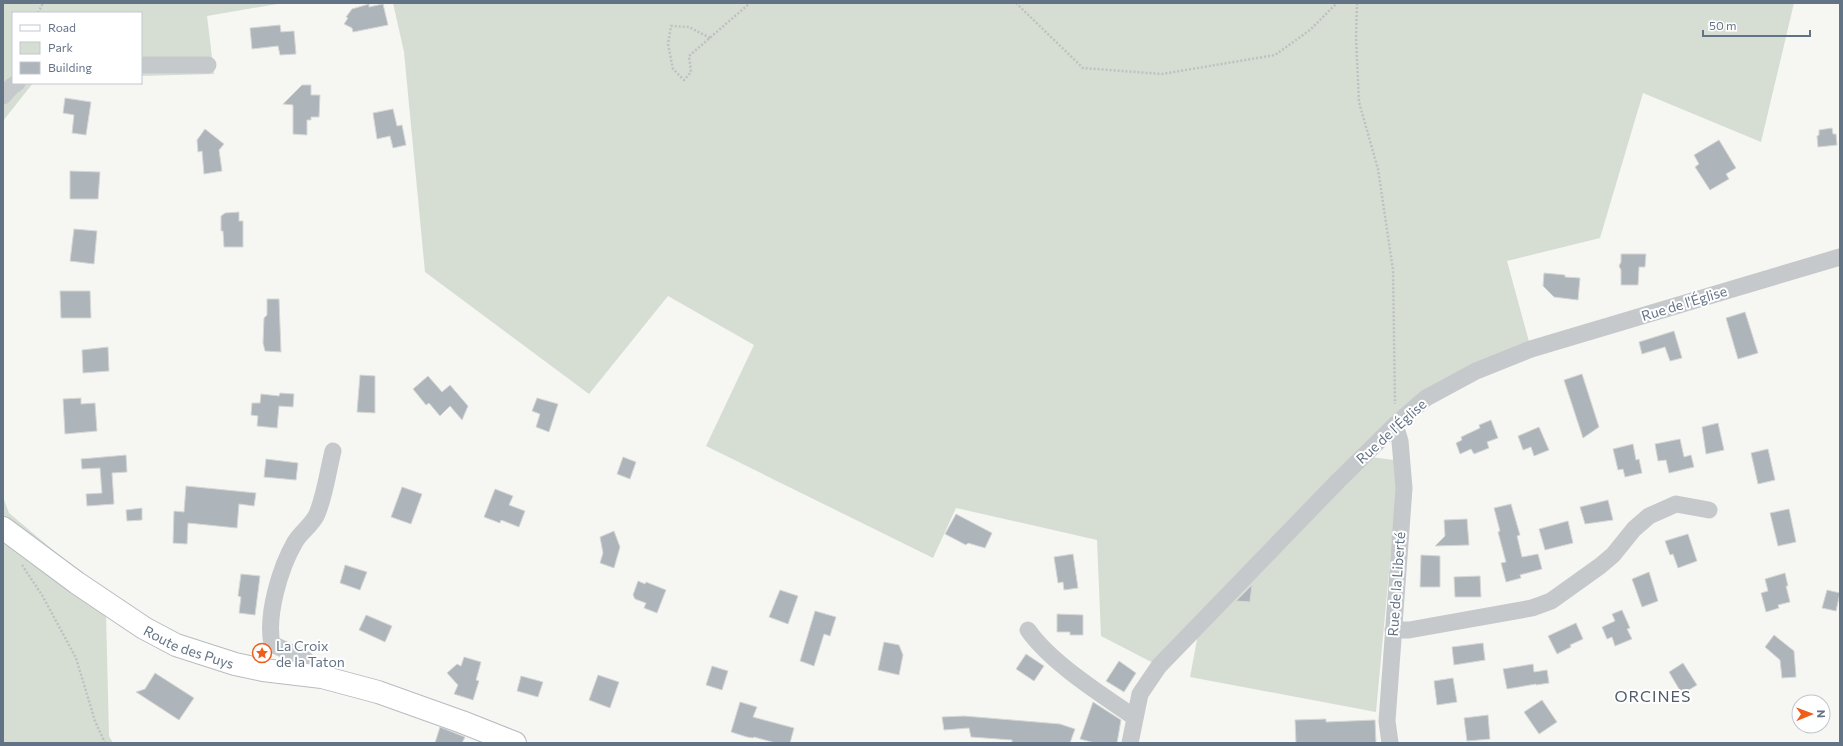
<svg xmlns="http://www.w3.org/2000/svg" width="1843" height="746" viewBox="0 0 1843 746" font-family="Commissioner,sans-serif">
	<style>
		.green { fill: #d6ded3 }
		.building { fill: #adb5bb; stroke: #d7d7d5 }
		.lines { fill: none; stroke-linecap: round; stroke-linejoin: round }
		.secondary-casing { stroke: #b7bcc1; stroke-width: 24 }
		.path { stroke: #bfc0c3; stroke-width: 2.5; stroke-dasharray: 2 2; stroke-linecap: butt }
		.minor { stroke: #c5c9cc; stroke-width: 17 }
		.secondary { stroke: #fff; stroke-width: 22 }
		.labels { text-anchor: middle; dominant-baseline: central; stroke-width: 4; stroke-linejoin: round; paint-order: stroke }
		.street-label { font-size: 14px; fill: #637386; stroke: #fff }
		.poi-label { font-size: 14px; fill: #637386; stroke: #fff; text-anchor: start }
		.quarter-label { font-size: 16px; letter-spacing: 1px; fill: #515d6a; stroke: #fff }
	</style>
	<rect width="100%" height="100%" fill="#f6f6f2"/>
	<path class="green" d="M3 3H283L207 16 214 74 141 76V13H13V83H33L3 121Z
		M393 3H1794L1761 142 1643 93 1600 238 1507 261 1531 349 1426 398 1159 666 1101 636 1097 540 956 508 933 558 706 446 754 345 668 296 589 394 425 272 404 52Z
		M1371 457 1394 460 1397 486 1376 712 1190 677 1199 629Z
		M3 497 9 513 85 577 106 613 109 736 113 743H3Z"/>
	<path class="building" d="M369 4V7L383 4 388 25 353 32 352 28 344 24 348 18 346 17 352 9Z
		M280 25 281 32 294 31 296 54 280 55 278 46 252 49 250 28Z
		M302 85H311V95H320L319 117H311V120H307V135L293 134V105L283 104Z
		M65 98 91 102 86 135 72 133 74 115 63 113Z
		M393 109 397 126 402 125 406 145 393 148 390 136 377 139 373 113Z
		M1832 128 1833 134H1836L1837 145 1818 147 1817 136 1819 135V130Z
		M205 129 224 144 219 150 222 171 204 174 202 151 198 152 197 140Z
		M1719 140 1736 168 1726 174 1729 179 1710 190 1695 167 1699 164 1694 155Z
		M70 171 100 172 98 199H70Z
		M239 212V221H243V247H224L223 231H221V216L225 213Z
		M74 229 97 231 94 264 70 261Z
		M1621 254H1646L1645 267H1639L1638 285H1621V270L1619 266 1621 262Z
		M1544 273 1565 275V277L1580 278 1578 300 1554 297 1543 286Z
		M60 291H90L91 318H61Z
		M267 299H279L281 352 265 351 263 343 264 318 267 315Z
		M1745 312 1758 353 1738 359 1726 318Z
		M1674 331 1682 358 1670 361 1665 347 1642 354 1639 342Z
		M108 347 109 371 83 373 82 350Z
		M1582 374 1599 427 1583 438 1564 380Z
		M360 375 375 376V413L357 412Z
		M428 376 442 392 450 385 468 406 462 420 450 406 440 416 429 403 426 405 413 389Z
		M280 393 294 394 293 407 279 406 277 428 257 426 258 416 251 415 252 403H260L261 394 279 396Z
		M81 398V404L95 403 97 431 65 434 63 399Z
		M537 398 558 404 549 432 536 427 540 414 532 411Z
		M1491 420 1498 438 1487 442 1489 448 1474 454 1471 449 1460 454 1456 443 1462 440 1461 437 1480 428 1479 425Z
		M1718 423 1724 450 1706 454 1702 427Z
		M1539 427 1549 450 1534 456 1531 447 1523 450 1518 436Z
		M1680 439 1684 457 1691 455 1694 467 1669 473 1666 460 1658 461 1655 444Z
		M1633 444 1636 460 1639 459 1642 473 1625 477 1623 469 1618 470 1613 449Z
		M1768 449 1775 480 1758 484 1751 453Z
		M126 455 127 472 112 473 114 504 87 506 86 494 102 493 100 468 82 469 81 459Z
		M623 457 636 462 630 479 617 474Z
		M266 459 298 463 296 480 264 477Z
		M186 486 256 493 254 506 239 504 237 528 188 523 187 544 173 543 174 511 184 512Z
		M402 487 422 494 411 524 391 517Z
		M495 489 513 496 509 505 525 511 519 527 501 520 500 523 484 517Z
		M1608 500 1613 520 1585 524 1580 507Z
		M1511 504 1520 535 1517 536 1522 557 1538 554 1542 569 1520 575 1521 578 1506 582 1501 563 1506 562 1498 532 1500 531 1494 508Z
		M142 508V520L127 521 126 510Z
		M1789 509 1796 542 1778 546 1770 513Z
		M956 514 992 533 985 548 968 543 966 545 945 534Z
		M1467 519 1469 545 1435 546 1445 536 1444 520Z
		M1568 521 1573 543 1545 550 1539 529Z
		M614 531 620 547 614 568 600 563 603 553 600 537Z
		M1688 534 1697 561 1678 568 1673 554 1670 555 1665 541Z
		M1073 554 1078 588 1064 590 1063 582 1058 583 1054 557Z
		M1421 555 1440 556V587H1420Z
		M345 565 367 572 360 590 340 583Z
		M1649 572 1658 601 1642 607 1632 579Z
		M1785 573 1788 586H1786L1790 602 1778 605 1779 608 1766 612 1761 593 1768 591 1765 579Z
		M241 574 260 576 255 615 239 613 241 597 238 596Z
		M1480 576 1481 597H1455L1454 577Z
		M638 581 645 584 646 582 666 590 657 613 644 608 646 603 635 599 633 595Z
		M1252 585 1250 602 1236 601Z
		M780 590 798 596 788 624 769 617Z
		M1827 590 1840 593 1836 611 1822 608Z
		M1622 610 1630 628 1627 629 1632 639 1615 646 1612 637 1607 639 1602 627 1615 621 1612 614Z
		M815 611 836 617 830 636 824 634 814 666 800 661Z
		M1057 614 1083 615V635H1070V632H1057Z
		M366 615 392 626 385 642 359 630Z
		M1576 623 1583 639 1570 645 1571 647 1557 654 1548 636Z
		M1774 635 1794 651 1796 677 1782 678 1780 660 1765 647Z
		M884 642 899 645 903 655 899 675 878 670Z
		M1483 643 1485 660 1454 665 1452 647Z
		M1026 654 1044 666 1034 681 1016 669Z
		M464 657 481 662 476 680 479 681 473 700 454 694 458 685 447 673 457 664 461 666Z
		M1119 661 1136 673 1124 692 1106 681Z
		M1683 663 1697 685 1682 694 1669 672Z
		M1533 664 1534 672 1547 670 1549 683 1536 685V684L1507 689 1503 669Z
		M712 666 728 671 722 690 706 685Z
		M155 673 194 698 179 720 136 692 145 689Z
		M598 675 619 682 610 708 589 700Z
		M521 676 543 682 538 697 517 691Z
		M1453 678 1457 702 1437 705 1434 681Z
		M1542 700 1557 722 1539 734 1524 712Z
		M740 702 757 707 753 717 794 728 790 743H776L754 737 753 738 747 737 731 732Z
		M1093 702 1121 720 1117 743H1095L1080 739Z
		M1488 715 1490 739 1467 741 1464 718Z
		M964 716 1060 724 1075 729 1070 743H1012V740L971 737 969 728 944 730 942 717Z
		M1326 719V722L1375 720 1376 743H1296L1295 720Z
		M440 727 465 737 462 743H435Z"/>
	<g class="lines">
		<defs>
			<g id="secondary">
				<path id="s1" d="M3 528 77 583 144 628 176 645 235 664 263 670 322 677 378 692 462 722 515 743"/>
			</g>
		</defs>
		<use href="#secondary" class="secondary-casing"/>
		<path class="path" d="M1016 3 1083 68 1162 74 1275 55 1310 30 1337 3
			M1357 3 1356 38 1359 102 1378 169 1393 270 1395 404
			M38 13 43 3
			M710 38 689 27 671 26 668 44 673 69 684 80 691 72 689 56 750 3
			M22 565 42 595 76 658 95 721 105 743"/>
		<path class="minor" d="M141 65H208
			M3 96 12 86 17 83
			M1028 630C1051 663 1101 694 1134 717
			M1393 630H1409L1532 608 1551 601 1600 566 1613 555 1634 529 1649 516 1676 504 1709 510
			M322 677 305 659 272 644C266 615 280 568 295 542 301 532 313 524 317 514 325 495 328 471 333 451
			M1130 743 1140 694 1159 666 1338 481 1395 425 1426 398 1476 371 1531 349 1840 257
			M1390 743 1387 721 1404 488 1400 441 1395 425"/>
		<use href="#secondary" class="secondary"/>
	</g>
	<defs>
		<symbol id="sight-ring" viewBox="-11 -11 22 22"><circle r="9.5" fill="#fff" stroke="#f05c19" stroke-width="1.5"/><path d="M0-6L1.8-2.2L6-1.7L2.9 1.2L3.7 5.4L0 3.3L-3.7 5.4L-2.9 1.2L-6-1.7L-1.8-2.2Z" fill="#f05c19"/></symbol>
	</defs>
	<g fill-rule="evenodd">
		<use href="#sight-ring" x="251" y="642" width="22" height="22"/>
	</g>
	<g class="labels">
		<g class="street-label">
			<text transform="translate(1684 303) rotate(-17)">Rue de l'Église</text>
			<text transform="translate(1391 431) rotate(-42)">Rue de l'Église</text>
			<text transform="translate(1396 584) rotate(-86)">Rue de la Liberté</text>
			<text stroke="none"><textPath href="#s1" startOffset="222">Route des Puys</textPath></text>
		</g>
		<g class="poi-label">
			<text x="276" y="645">La Croix<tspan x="276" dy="16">de la Taton</tspan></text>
		</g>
		<g class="quarter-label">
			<text x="1653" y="695">ORCINES</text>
		</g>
	</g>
	<rect width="1843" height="746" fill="none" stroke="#637386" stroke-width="8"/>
	<rect x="12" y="12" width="130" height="72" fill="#ffffff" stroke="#c1c7cf"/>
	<rect x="20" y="25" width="20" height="6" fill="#ffffff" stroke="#c1c7cf"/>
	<text x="48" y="32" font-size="12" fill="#637386">Road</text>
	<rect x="20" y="42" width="20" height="12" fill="#d6ded3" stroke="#c1c7cf"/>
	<text x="48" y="52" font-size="12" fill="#637386">Park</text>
	<rect x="20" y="62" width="20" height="12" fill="#adb5bb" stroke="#c1c7cf"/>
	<text x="48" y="72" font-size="12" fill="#637386">Building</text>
	<g transform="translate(1811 714) rotate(89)"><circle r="19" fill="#ffffff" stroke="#c1c7cf"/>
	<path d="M0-3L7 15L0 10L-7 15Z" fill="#f05c19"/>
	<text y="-6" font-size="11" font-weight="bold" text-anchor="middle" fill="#637386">N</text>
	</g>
	<path d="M1703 30v6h107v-6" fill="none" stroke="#637386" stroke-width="2"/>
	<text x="1709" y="30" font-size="12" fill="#637386" stroke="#ffffff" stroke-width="3" paint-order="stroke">50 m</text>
</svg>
